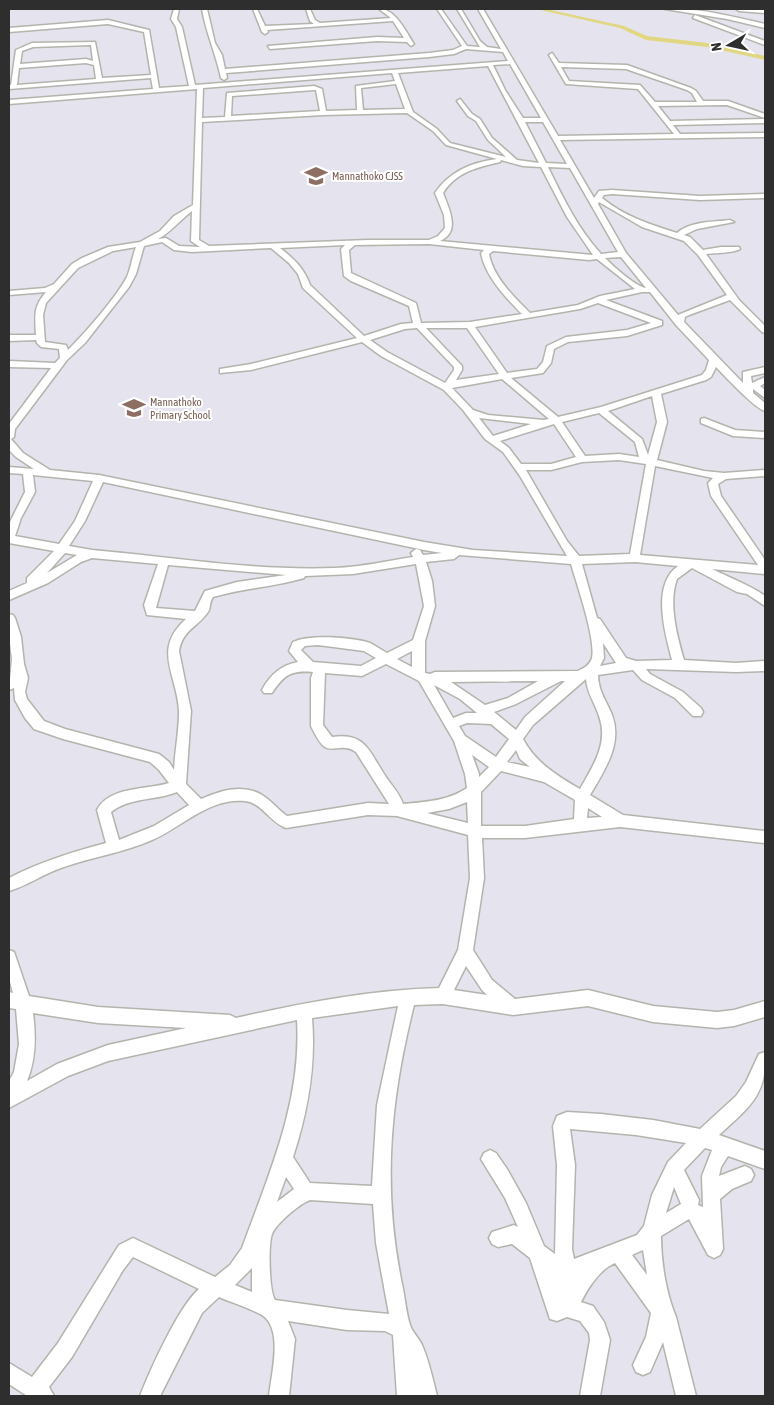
<svg xmlns="http://www.w3.org/2000/svg" width="774" height="1405" viewBox="0 0 774 1405" font-family="'Asap Condensed',sans-serif">
	<style>
		.lines { fill: none; stroke-linecap: round; stroke-linejoin: round }
		.river { fill: #e1d783; fill-rule: evenodd }
		.minor-casing { stroke: #b1b5ac; stroke-width: 3 }
		.minor { fill: #fff; fill-rule: evenodd }
		.labels { text-anchor: middle; dominant-baseline: central; stroke-width: 4; stroke-linejoin: round; paint-order: stroke }
		.far-education-label { font-size: 11px; fill: #785e54; stroke: #fff; text-anchor: start }
	</style>
	<rect width="100%" height="100%" fill="#e5e3ed"/>
	<g class="lines">
		<path class="river" d="M536 9H546L624 26 647 36 707 43 765 56V60L707 47 646 40 620 28Z"/>
		<defs>
			<path id="minor" d="M174 9H179L177 19 182 27 195 85 508 61 503 52 466 49 454 54 429 57 226 73 227 78 224 80 221 78C216 54 206 33 202 9H207L215 43 222 55 225 69 429 53 453 50 462 46 437 9H441L467 46 480 47 457 9H461L480 41 487 47 501 49 478 9H483L558 136 674 134 638 89 566 84 549 55 552 53 559 63 627 65 691 88 696 91 703 101H728L765 114V118L727 105 658 106 670 121 765 119V123L673 125 680 134 765 133V137L560 140 594 198 599 191 612 190 700 196 765 194V198L700 200 612 194 604 195 602 198C623 216 652 225 677 233 691 221 713 222 730 220L734 222 697 229 684 235 690 237 703 250 721 247H739L740 249C734 253 715 253 706 254L739 300 765 326V333L762 332 730 300 689 315 685 317 684 322 743 383V372L765 367V373L751 376 752 383 765 377V383L760 386 765 390V398L753 389V393L765 403V411C753 407 726 377 716 367L711 377 706 380 661 394 667 422 657 460 704 471 724 473 765 470V476L726 479 718 484 721 496 765 560V574L712 569C730 578 750 585 765 596V606L747 594 737 592 692 568 677 579C668 603 677 636 684 660L736 663 765 661V671L736 672 646 669 650 674 683 692 701 708 703 712 701 716H693L675 698 642 680 633 670 598 675C598 691 607 702 612 715 623 744 604 771 590 795L623 815 765 831V843L620 827 525 838H482L484 878 473 950 492 980 515 999 588 990 653 1006 717 1012 734 1010 765 1001V1017L734 1026 717 1028 653 1022 588 1006 513 1015 443 1004 414 1005C390 1100 382 1187 402 1284 405 1297 406 1313 410 1325 412 1332 419 1338 422 1345 429 1361 433 1380 437 1396H397L393 1335 385 1331 347 1330 288 1321 295 1339 289 1396H269C271 1375 284 1329 262 1315 249 1308 233 1303 219 1297L202 1313 160 1396H140C150 1370 179 1306 199 1289L133 1257 123 1270 72 1357 49 1387 54 1396H27L9 1384V1363L32 1377 58 1343 119 1245 133 1238 215 1277 230 1265 242 1248C269 1174 302 1101 297 1020L108 1061 68 1076 9 1108V1081L14 1072 19 1044 16 1009 9 1008V992L13 993 9 978V950L14 952 29 996 98 1007 230 1015 236 1018C302 1003 370 990 439 988L458 950 470 878 468 835 397 816 368 815 286 828C271 823 261 802 245 801 210 797 182 827 152 840 123 853 91 857 61 868 43 874 27 886 9 891V878C40 862 72 852 106 843L97 810C109 786 147 790 169 783L159 770 150 762 63 739 34 729 25 718 15 700 14 688 9 690 12 659 9 636V614L13 615 15 618 21 637 24 664 28 678 25 692 27 699 44 721 65 729 159 754 169 762 174 770C175 751 179 731 179 712 178 675 151 650 186 619L147 615 144 605 158 564 92 558 81 562 48 583 9 600V591L27 583V578L54 551 9 543V524L25 492 23 474 9 473V467L34 469 16 457 9 450V424L51 368 9 367V361L55 363 60 358 59 349 41 347 37 343 36 340 9 341V335H36C35 316 33 307 46 292L9 295V291L45 288 54 284 72 264 82 258 108 247 140 242 160 231 174 216 193 205 197 89 9 104V100L153 89 151 78 9 89V85H11L16 50 32 43 95 42 102 78 151 75 144 32 108 24 9 32V28L108 20 149 30 159 88 189 86 176 27 171 19ZM91 45 93 61 86 59 20 64 22 51 33 47ZM86 63 94 65 96 79 17 85 19 68ZM510 64 541 118H523L505 90 493 65ZM488 66 539 163 517 160 492 138 480 119 472 114 460 99 457 101 468 116 476 121 488 140 506 157 450 143 437 129 413 112 398 73ZM561 67 626 69 687 90 692 93 697 102H655L640 85 569 81ZM392 73 395 81 356 86 357 110 326 111 322 89 314 86 227 93 225 117 202 118 203 88ZM396 84 405 109 363 110 361 88ZM314 90H316L320 111 231 116 232 96ZM407 113 433 131 446 145 497 159C472 162 449 172 435 193L444 215 445 228 438 236 429 240H368L209 246 199 240 202 122 323 115ZM525 122H543L567 164 546 163ZM501 160 523 166 541 167 567 217 593 255 440 241C461 232 449 209 443 193 456 172 478 167 500 162ZM548 167 570 168 618 252 601 254C578 229 563 198 548 167ZM599 202 642 227 684 241 698 255 727 295 678 315 626 253 598 204ZM192 211 191 241 200 247 179 246 166 238 158 239C171 232 180 220 192 211ZM162 242 174 250 192 252 271 248 289 263 298 274 303 288 357 338 251 364 220 369V373L251 370 362 342 381 356 444 390 463 410 485 439 503 452 520 476 567 556 473 550 424 542 99 475 50 470 23 453 11 439 14 437 15 429 67 360 85 343 129 287 136 274 144 246ZM429 244 484 250 481 253C485 276 506 298 522 314L470 322 421 323 416 303 351 273 349 250 355 245ZM345 245 341 249 344 276 351 281 409 306 413 323 401 324 364 336 310 285C304 268 294 259 280 248ZM136 247C132 257 131 268 127 277 115 299 86 332 68 350L66 345 45 342 43 315 46 303 78 268 113 251ZM493 251 589 260 597 259 635 289 600 296 578 305 530 313C514 297 493 277 489 254ZM621 257 646 288C635 286 614 267 605 258ZM642 292H650L676 325 709 360 706 370 702 375 601 407 558 417 511 378 543 373 551 363 554 349 568 342 627 336 662 325V321L606 300ZM598 303 651 323 627 330 566 337 547 346 543 362 537 369 507 373 475 327 580 309ZM417 328 454 367V370L445 383 387 352 370 340 405 329ZM426 328H467L499 374 456 380 462 370V366ZM502 379 549 419 544 420 488 415 473 410 452 388ZM652 396 657 422 648 455 642 439 608 411ZM599 413 635 442 639 457 619 454 585 456 562 422ZM479 418 531 424 493 436ZM554 424 576 457 551 464H521L509 448 500 441ZM619 460 646 464 630 554 579 556 567 541 526 470H551L582 462ZM655 466 713 478 708 483 711 496 758 565 640 555ZM33 475 93 481 75 521 59 544 15 536 21 518 35 492ZM103 482 424 550 442 553 423 555 420 550 416 549 411 553 413 557C387 561 361 567 334 568 253 571 172 557 92 550L69 546 85 521ZM65 553 77 555 47 573ZM459 555 571 564C577 585 596 639 592 658 590 665 584 668 578 671L435 672 430 674 425 673V641L435 606 432 581 426 562 454 559ZM635 562 678 566C651 585 665 633 672 660L636 661 626 658 600 619 597 618 582 564ZM416 564 424 606 413 640 387 653C381 650 376 646 370 643 353 637 308 634 293 642L289 651 298 662C281 665 270 675 262 690L264 693H272C284 675 291 670 313 672L311 678V726C314 732 319 743 325 747 332 752 344 743 356 752L389 804 368 803 287 816C278 810 272 801 262 795 243 783 219 791 201 799L186 784 191 711 179 651C183 629 197 628 208 612 211 607 209 602 213 597 243 588 274 587 304 578L305 576 353 574ZM168 565 286 575 237 582 205 591 195 611 156 608ZM603 643 616 663 600 666 604 658ZM318 645 364 651 376 658 361 666 313 662 301 650 305 646ZM412 651V667L397 659ZM386 664 419 681 454 741 465 774 467 788C448 801 425 802 403 804 399 792 390 784 384 774 369 751 365 732 332 737L323 725 325 673 362 676ZM586 679C587 693 595 703 599 716 609 743 593 766 580 789 557 776 535 762 523 739L533 725ZM538 681 508 698 485 705 451 682ZM561 681H565L525 717 516 730 494 712 516 704ZM434 685 460 699 477 713H466L453 718ZM467 723 491 724 509 739 496 757 465 736 459 726ZM516 750 520 759 530 767 507 762ZM472 755 489 767 479 777V774ZM501 771 544 782 575 800 574 819 525 826H481V792ZM177 792 189 805 154 826 119 840 111 812C130 797 155 801 177 792ZM467 802 468 823 427 813 449 809ZM588 808 602 817 587 818ZM466 966 482 990 487 995 454 990ZM398 1006 377 1105 372 1186 310 1183 293 1157C308 1111 316 1066 312 1018ZM33 1013 98 1023 186 1028 108 1045 57 1064 27 1081C36 1059 36 1036 33 1013ZM286 1177 294 1189 277 1202ZM310 1200 373 1204 376 1243 389 1314 347 1310 275 1300C269 1291 268 1245 272 1234 276 1224 299 1204 310 1200ZM252 1268V1292L235 1285Z
				M253 9H257L265 26 314 24 310 21 306 9H310L315 20 320 23 391 18 379 9C395 8 406 32 414 44L411 46 407 42 377 41 270 49 268 46 377 37 404 38 393 21 267 30 268 32 265 34 262 32Z
				M665 9C698 7 734 17 765 24V28L727 19Z
				M736 9 765 10V13L739 11Z
				M695 15 765 41V45L693 18Z
				M704 418 735 430 765 432V438L733 436 701 423V419Z
				M765 1052C768 1095 748 1108 719 1135L765 1151V1169L728 1156 721 1167 719 1176 745 1166 751 1169 754 1175 751 1181 732 1189 720 1199 723 1249 720 1255 714 1258 708 1255 689 1219 661 1236C661 1262 666 1293 676 1317L696 1396H676L663 1342 650 1372 643 1375 636 1372 633 1365 646 1337 651 1313 615 1263C600 1269 588 1288 581 1302L593 1306 604 1322 610 1340 600 1396H580L590 1340 589 1333 580 1321 567 1317 557 1321 550 1319 530 1258 512 1244 498 1247 492 1244 489 1238 492 1232 514 1225 518 1227 505 1198 481 1159 484 1153 490 1150 496 1153 507 1169 526 1203 544 1246 555 1254 557 1165 553 1126 557 1116 567 1112 601 1114 653 1120 700 1129 736 1096 746 1082 759 1054ZM570 1129 636 1135 686 1143 668 1162 652 1195 644 1226 637 1235 574 1259 572 1249 575 1165ZM705 1148 712 1150 702 1176 703 1207 698 1205 699 1200 684 1170ZM674 1187 681 1204 666 1213ZM643 1250 647 1275 632 1255Z"/>
		</defs>
		<use href="#minor" class="minor-casing"/>
		<use href="#minor" class="minor"/>
	</g>
	<defs>
		<symbol id="school-bare" viewBox="-9 -9 18 18"><path d="M0-5L7-2L0 1L-7-2ZM-4 1L0 2.5L4 1V4Q0 6-4 4Z" fill="#8d6e63" stroke="#fff" stroke-width="2.5" paint-order="stroke"/></symbol>
	</defs>
	<g fill-rule="evenodd">
		<use href="#school-bare" x="300" y="160" width="32" height="32"/>
		<use href="#school-bare" x="118" y="392" width="32" height="32"/>
	</g>
	<g class="labels">
		<g class="far-education-label">
			<text x="332" y="176">Mannathoko CJSS</text>
			<text x="150" y="402">Mannathoko<tspan x="150" dy="13">Primary School</tspan></text>
		</g>
	</g>
	<rect width="774" height="1405" fill="none" stroke="#2e2e2e" stroke-width="20"/>
	<g transform="translate(729 45) rotate(261)" stroke="#ffffff" stroke-width="4" paint-order="stroke">
	<path d="M0-4L9 19L0 12L-9 19Z" fill="#2e2e2e"/>
	<text y="-8" font-size="14" font-weight="bold" text-anchor="middle" fill="#2e2e2e">N</text>
	</g>
</svg>
